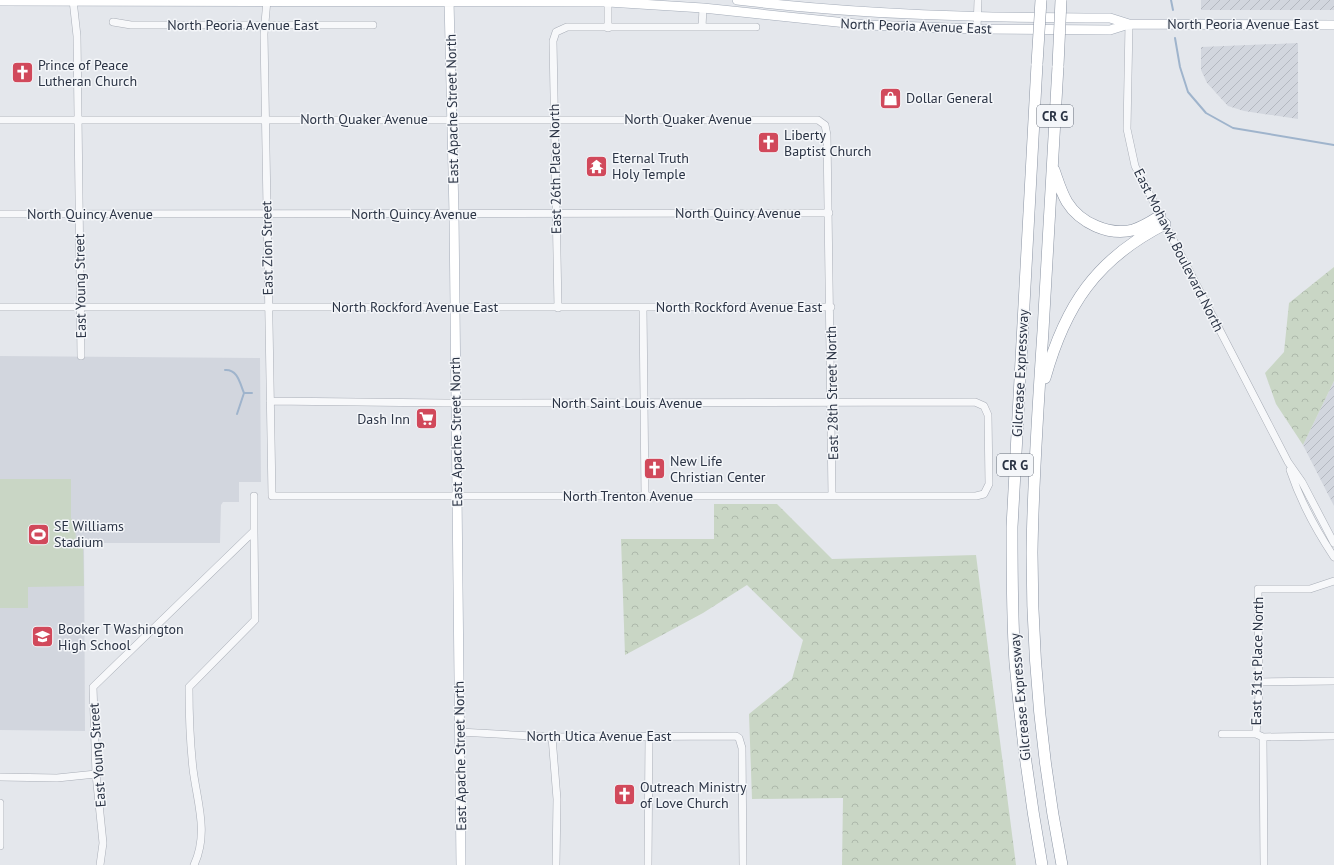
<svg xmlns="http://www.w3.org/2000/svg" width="1334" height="865" viewBox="0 0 1334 865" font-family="'PT Sans',sans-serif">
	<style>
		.built { fill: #d2d6de }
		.industrial { fill: url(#industrial-furrows) }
		.grass { fill: #c9d6c5 }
		.forest { fill: url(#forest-crowns) }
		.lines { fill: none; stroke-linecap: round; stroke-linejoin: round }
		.stream { stroke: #9fb4cc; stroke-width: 2 }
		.minor-casing { stroke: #a9aeb7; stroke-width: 8 }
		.major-casing { stroke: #a3abb8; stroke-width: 10 }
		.highway-casing { stroke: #8b94a3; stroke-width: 12 }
		.minor { stroke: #f7f8fa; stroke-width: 7 }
		.major { stroke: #fff; stroke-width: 9 }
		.highway { stroke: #fff; stroke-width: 11 }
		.highway-bridge-casing { stroke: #8b94a3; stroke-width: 12; stroke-linecap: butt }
		.highway-bridge { stroke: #fff; stroke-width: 11 }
		.labels { text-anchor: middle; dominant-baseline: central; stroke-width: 3; stroke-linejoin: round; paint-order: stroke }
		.shield { fill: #f4f6f9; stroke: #676e7b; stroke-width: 1 }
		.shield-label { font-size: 13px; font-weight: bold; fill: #2b3445 }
		.street-label { font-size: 14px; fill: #2b3445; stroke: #f4f6f9 }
		.poi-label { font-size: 14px; fill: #2b3445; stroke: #f4f6f9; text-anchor: start }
	</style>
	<defs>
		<pattern id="industrial-furrows" width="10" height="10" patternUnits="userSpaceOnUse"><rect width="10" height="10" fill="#d2d6de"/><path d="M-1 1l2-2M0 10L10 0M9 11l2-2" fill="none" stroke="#b4b8c0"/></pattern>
		<pattern id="forest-crowns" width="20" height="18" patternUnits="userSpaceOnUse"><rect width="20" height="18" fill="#c9d6c5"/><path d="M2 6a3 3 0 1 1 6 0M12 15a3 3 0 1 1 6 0" fill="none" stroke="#adb8ab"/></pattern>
	</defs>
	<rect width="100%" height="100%" fill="#e4e7ec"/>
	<path class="built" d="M0 356 260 358 261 482H239V502H223L221 505 220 543H84L85 731 0 730Z"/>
	<path class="industrial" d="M1201 0H1334V10H1201Z
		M1298 43V119L1244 111 1228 106 1207 83 1201 70V47Z
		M1334 381V506L1303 445Z"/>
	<path class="grass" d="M0 479H71V518L75 525 76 543H83L84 586 28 587V608H0Z"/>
	<path class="forest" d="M1334 267V381L1303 445 1276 404 1265 373 1284 352 1289 303Z
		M714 504H777L832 559 976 555 1016 865H842L843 798 752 799 749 714 792 679 803 640 747 585 703 613 625 655 621 539H714Z"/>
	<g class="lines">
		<path class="stream" d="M1171 0 1173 10
			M1175 38 1180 67 1188 92 1206 113 1233 128 1334 145
			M225 370C238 369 240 384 244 393H252
			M237 414 244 393"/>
		<defs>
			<path id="minor" d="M73 0 77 36 81 356
				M267 0 264 34 272 496H976L984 494 989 484 988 415 984 406 975 402 445 403 270 401
				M113 22 131 25H373
				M1129 24 1127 129 1135 166 1288 462 1302 482 1334 543
				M702 27 703 8
				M608 28V0
				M977 29 978 0
				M0 120H818L825 125 827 135 832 496
				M0 214 829 213
				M0 307H831
				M643 307 645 495
				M558 308 553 41 556 32 567 27H756
				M1290 470C1300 500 1316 530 1334 557
				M1258 682 1334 681
				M459 732 552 737 736 736 739 738 742 748 743 865
				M1222 734H1256L1263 737 1334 736
				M1256 734 1259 694 1258 589H1310L1334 581
				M552 737 557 799 556 865
				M1263 737 1264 865
				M0 777 57 778 96 774
				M0 803V846
				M100 865 103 843 96 774 93 687 254 531V496
				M194 865C209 833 197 802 193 769 190 742 189 714 189 687L255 620 254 531
				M648 865 649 736"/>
			<path id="major" d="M449 0 454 214 461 865
				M737 0C861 15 985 18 1110 18L1129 24 1334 25
				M0 1 608 2 703 8 866 25 977 29 1110 30 1129 24"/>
			<path id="highway" d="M1037 64 1012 527C1012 572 1012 618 1015 663 1021 731 1030 798 1042 865
				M1058 66C1053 154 1048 243 1043 331 1038 405 1033 479 1032 553 1032 657 1042 763 1062 865
				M1054 170C1058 181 1061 192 1067 202 1080 223 1109 236 1133 230 1143 227 1152 221 1160 216
				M1045 378C1065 306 1096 259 1165 224"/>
		</defs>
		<use href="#minor" class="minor-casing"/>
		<use href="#major" class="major-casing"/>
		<use href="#highway" class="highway-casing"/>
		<use href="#minor" class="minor"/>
		<use href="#major" class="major"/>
		<use href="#highway" class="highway"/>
		<defs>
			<path id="highway-bridge" d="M1037 64 1041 0
				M1058 66 1061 0"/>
		</defs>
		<use href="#highway-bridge" class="highway-bridge-casing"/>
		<use href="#highway-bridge" class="highway-bridge"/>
	</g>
	<defs>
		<symbol id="church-square" viewBox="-11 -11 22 22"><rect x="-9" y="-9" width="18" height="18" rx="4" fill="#d1495b" stroke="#f4f6f9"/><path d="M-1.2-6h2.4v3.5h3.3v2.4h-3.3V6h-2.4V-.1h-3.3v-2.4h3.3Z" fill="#fff"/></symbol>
		<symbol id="shop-square" viewBox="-11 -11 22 22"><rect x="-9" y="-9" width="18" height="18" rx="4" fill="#d1495b" stroke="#f4f6f9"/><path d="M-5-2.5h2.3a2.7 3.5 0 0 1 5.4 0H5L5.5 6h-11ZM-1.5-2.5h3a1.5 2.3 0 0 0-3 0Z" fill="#fff"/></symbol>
		<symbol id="temple-square" viewBox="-11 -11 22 22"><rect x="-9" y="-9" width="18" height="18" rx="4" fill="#d1495b" stroke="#f4f6f9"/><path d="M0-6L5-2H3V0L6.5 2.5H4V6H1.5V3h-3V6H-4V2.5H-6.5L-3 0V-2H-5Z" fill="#fff"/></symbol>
		<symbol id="supermarket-square" viewBox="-11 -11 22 22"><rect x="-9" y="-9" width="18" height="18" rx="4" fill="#d1495b" stroke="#f4f6f9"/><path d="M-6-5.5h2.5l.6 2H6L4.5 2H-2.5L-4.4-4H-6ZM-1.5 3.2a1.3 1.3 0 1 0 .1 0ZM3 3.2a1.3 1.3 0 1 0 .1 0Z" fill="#fff"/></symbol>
		<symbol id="stadium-square" viewBox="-11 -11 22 22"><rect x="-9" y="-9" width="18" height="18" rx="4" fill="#d1495b" stroke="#f4f6f9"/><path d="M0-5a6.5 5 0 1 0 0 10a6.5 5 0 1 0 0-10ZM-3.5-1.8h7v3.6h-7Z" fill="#fff"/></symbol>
		<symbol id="school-square" viewBox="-11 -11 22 22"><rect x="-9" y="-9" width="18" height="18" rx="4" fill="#d1495b" stroke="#f4f6f9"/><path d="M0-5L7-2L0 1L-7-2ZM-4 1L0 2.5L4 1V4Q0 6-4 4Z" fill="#fff"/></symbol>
	</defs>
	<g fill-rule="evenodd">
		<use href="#church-square" x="10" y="60" width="25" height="25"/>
		<use href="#shop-square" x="878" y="86" width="25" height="25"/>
		<use href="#church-square" x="756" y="130" width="25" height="25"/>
		<use href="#temple-square" x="584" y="154" width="25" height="25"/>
		<use href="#supermarket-square" x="414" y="406" width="25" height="25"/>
		<use href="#church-square" x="642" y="456" width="25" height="25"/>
		<use href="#stadium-square" x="26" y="522" width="25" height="25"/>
		<use href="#school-square" x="30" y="624" width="25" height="25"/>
		<use href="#church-square" x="612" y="782" width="25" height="25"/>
	</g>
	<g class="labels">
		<g class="shield">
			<rect x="1037" y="105" width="36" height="22" rx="3"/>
			<rect x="997" y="454" width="36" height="22" rx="3"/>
		</g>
		<g class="shield-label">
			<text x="1055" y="116">CR G</text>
			<text x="1015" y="465">CR G</text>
		</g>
		<g class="street-label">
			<text x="1243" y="24">North Peoria Avenue East</text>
			<text x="243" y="25">North Peoria Avenue East</text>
			<text transform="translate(916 26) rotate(2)">North Peoria Avenue East</text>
			<text transform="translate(452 109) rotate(-91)">East Apache Street North</text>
			<text x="364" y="119">North Quaker Avenue</text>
			<text x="688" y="119">North Quaker Avenue</text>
			<text transform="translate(555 169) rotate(-91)">East 26th Place North</text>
			<text x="738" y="213">North Quincy Avenue</text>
			<text x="90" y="214">North Quincy Avenue</text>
			<text x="414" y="214">North Quincy Avenue</text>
			<text transform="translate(267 248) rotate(-91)">East Zion Street</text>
			<text transform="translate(1179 250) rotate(63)">East Mohawk Boulevard North</text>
			<text transform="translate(80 286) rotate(-91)">East Young Street</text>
			<text x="415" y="307">North Rockford Avenue East</text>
			<text x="739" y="307">North Rockford Avenue East</text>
			<text transform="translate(1020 373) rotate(-87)">Gilcrease Expressway</text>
			<text transform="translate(832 393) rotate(-91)">East 28th Street North</text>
			<text x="627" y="403">North Saint Louis Avenue</text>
			<text transform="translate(456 432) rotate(-91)">East Apache Street North</text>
			<text x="628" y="496">North Trenton Avenue</text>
			<text transform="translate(1257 661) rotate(-89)">East 31st Place North</text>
			<text transform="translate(1020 697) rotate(-95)">Gilcrease Expressway</text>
			<text x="599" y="736">North Utica Avenue East</text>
			<text transform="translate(97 755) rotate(-94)">East Young Street</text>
			<text transform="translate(460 756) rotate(-91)">East Apache Street North</text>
		</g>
		<g class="poi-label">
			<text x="38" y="65">Prince of Peace<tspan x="38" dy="16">Lutheran Church</tspan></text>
			<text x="906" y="98">Dollar General</text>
			<text x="784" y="135">Liberty<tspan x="784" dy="16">Baptist Church</tspan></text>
			<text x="612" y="158">Eternal Truth<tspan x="612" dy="16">Holy Temple</tspan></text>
			<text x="410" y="419" text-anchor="end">Dash Inn</text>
			<text x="670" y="461">New Life<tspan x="670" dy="16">Christian Center</tspan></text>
			<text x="54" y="526">SE Williams<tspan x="54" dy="16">Stadium</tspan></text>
			<text x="58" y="629">Booker T Washington<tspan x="58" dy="16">High School</tspan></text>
			<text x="640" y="787">Outreach Ministry<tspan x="640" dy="16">of Love Church</tspan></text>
		</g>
	</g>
</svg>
